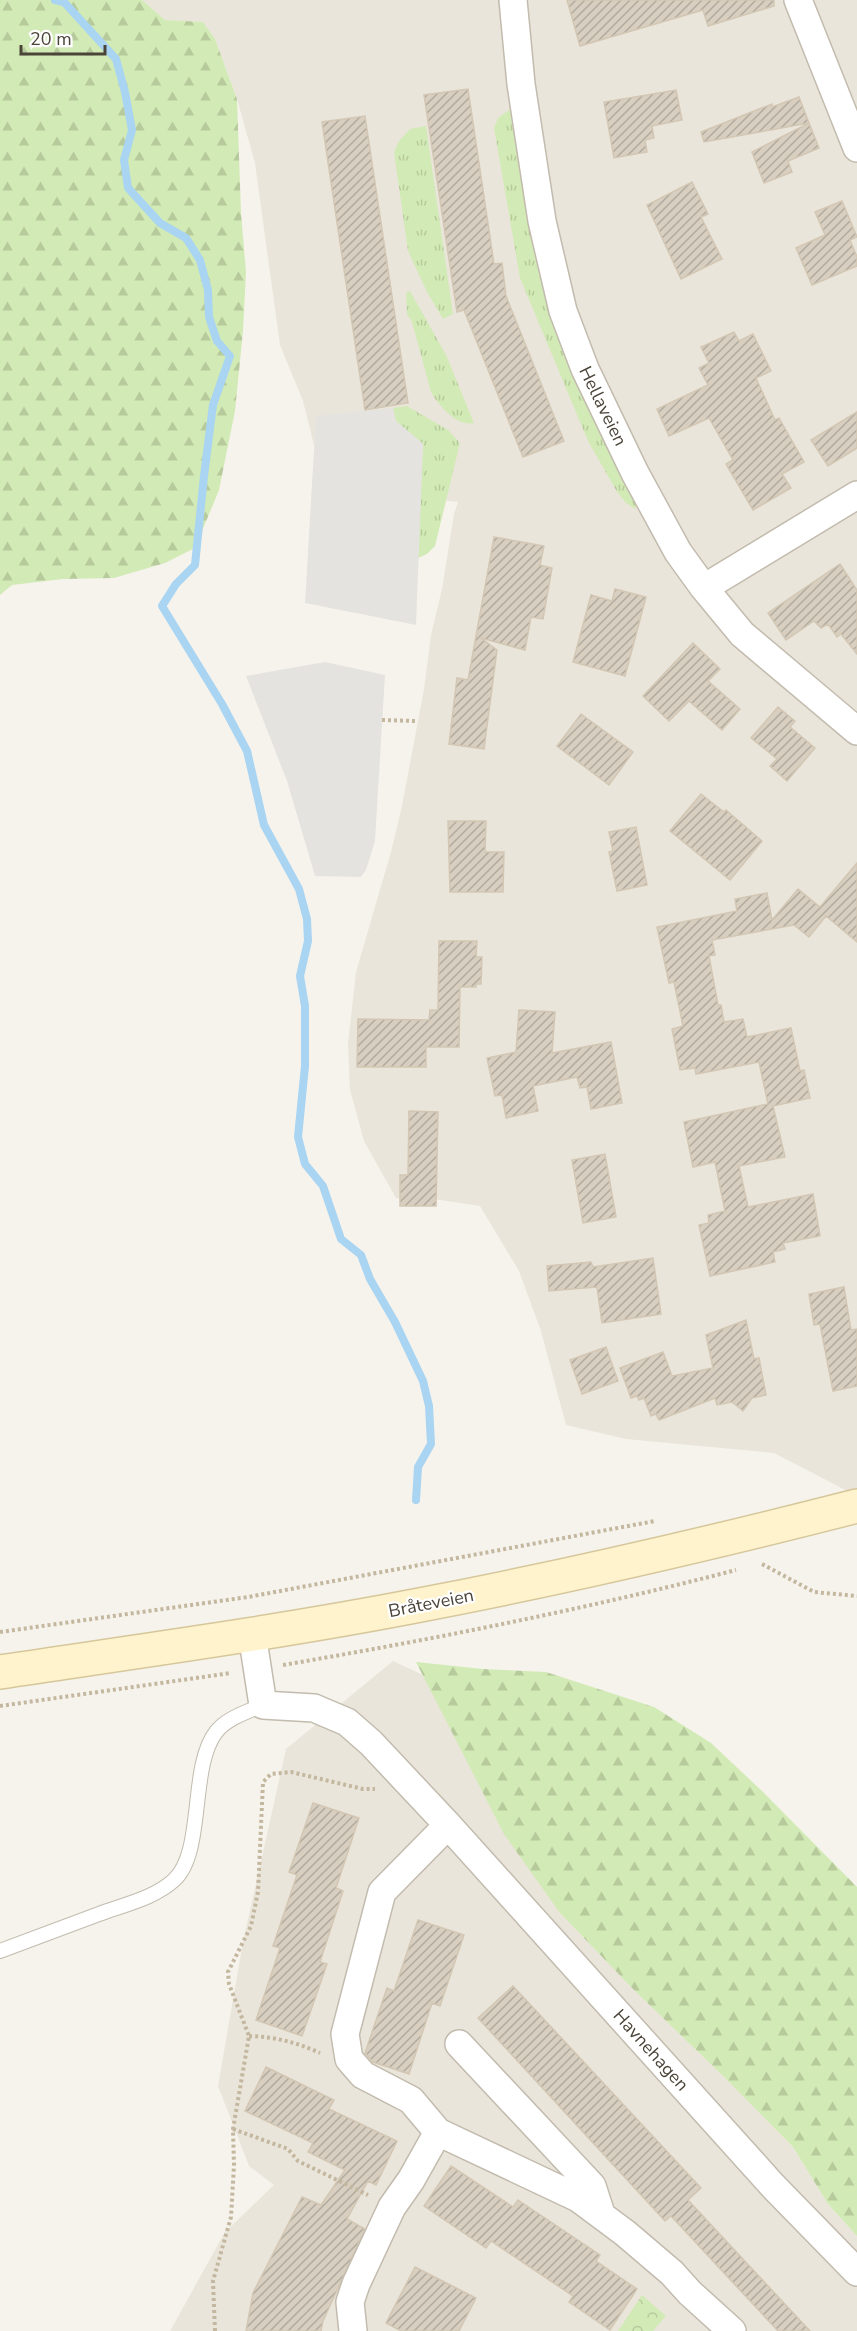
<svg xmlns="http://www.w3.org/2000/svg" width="857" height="2331" viewBox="0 0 857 2331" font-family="'Nunito Sans',sans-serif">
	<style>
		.residential { fill: #eae5da }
		.grass { fill: url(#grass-tufts) }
		.forest { fill: url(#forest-firs) }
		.park { fill: url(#park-crowns) }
		.parking { fill: #e5e3e0 }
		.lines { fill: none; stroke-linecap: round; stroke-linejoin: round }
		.stream { stroke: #a9d4f2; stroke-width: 8 }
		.building { fill: url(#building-hatch); stroke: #d3c7b4; stroke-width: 1.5 }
		.service-casing { stroke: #c2bbae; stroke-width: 16 }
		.minor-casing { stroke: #c2bbae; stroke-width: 30 }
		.secondary-casing { stroke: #d6c79b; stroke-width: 36 }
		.path { stroke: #c4b79f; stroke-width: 4; stroke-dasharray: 3 3; stroke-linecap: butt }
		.service { stroke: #fff; stroke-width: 14 }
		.minor { stroke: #fff; stroke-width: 27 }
		.secondary { stroke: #fff3cd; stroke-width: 33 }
		.labels { text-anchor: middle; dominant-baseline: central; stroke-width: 4.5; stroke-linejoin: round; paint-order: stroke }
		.street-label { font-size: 18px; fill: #4b4439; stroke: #fff }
	</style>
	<defs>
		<pattern id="grass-tufts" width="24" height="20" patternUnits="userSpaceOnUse" patternTransform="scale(1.5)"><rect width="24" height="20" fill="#d2eab5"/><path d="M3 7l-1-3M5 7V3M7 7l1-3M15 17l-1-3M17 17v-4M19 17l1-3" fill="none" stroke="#b6ca9c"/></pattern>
		<pattern id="forest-firs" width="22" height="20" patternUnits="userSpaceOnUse" patternTransform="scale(1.5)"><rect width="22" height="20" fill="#d2eab5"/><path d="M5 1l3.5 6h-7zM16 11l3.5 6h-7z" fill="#b6ca9c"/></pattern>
		<pattern id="park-crowns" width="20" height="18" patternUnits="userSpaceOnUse" patternTransform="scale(1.5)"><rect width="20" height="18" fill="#d2eab5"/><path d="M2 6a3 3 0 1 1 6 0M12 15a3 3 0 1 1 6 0" fill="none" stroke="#b6ca9c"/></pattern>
		<pattern id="building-hatch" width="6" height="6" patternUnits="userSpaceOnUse" patternTransform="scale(1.5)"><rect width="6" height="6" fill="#d8cfc1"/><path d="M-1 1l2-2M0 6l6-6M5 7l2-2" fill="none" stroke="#b1aa9e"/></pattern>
	</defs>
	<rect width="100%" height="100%" fill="#f6f3ec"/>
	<path class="residential" d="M142 0H857V1496L774 1453 626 1439 566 1425 541 1331 519 1271 480 1206 434 1199 396 1198 364 1141 350 1090 348 1044 356 972 391 852 402 806 424 689 431 635 442 589 454 514 458 502 441 500 317 457 303 401 280 345 255 163 237 99 215 39 203 22 165 20Z
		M393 1661 423 1675 560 1913 632 1988 724 2077 793 2147 828 2204 857 2236V2331H170L225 2232 274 2185 249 2166 218 2086 243 1942 286 1749Z"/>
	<path class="grass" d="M509 110 511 112 512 125 518 148 637 504 635 509 625 502 616 490 588 441 520 278 494 128 498 118Z
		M426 126 453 314 443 319 427 292 408 251 394 152 399 141 410 129Z
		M410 291 446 355 474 423C457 427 439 406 431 392L412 322 407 314 406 293Z
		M407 406 448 430 460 443 435 546 427 554 418 558 423 444 396 421 393 408Z"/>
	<path class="forest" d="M0 0H142L165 20 203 22 215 39 237 99 241 213 246 272 243 331 235 411 219 490 195 548 165 563 114 578 63 579 12 585 0 595Z
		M416 1662 483 1669 546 1672 654 1707 711 1743 763 1792 857 1887V2236L828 2204 793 2147 724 2077 632 1988 560 1913 504 1834Z"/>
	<path class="park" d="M642 2295 666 2316 653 2331H618Z"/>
	<path class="parking" d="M393 408 396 421 423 444 416 625 305 603 316 416Z
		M325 662 385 675 375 841 366 870 361 877 315 876 287 781 246 676Z"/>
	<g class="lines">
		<path class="stream" d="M55 0 64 2 116 59 125 92 132 130 124 160 128 188 160 223 186 238 200 260 208 290 209 317 217 341 230 356 213 405 204 476 195 565 176 584 162 606 222 704 247 751 264 825 299 889 307 919 308 941 300 976 305 1006V1066L298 1137 305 1164 323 1186 341 1239 361 1255 370 1279 395 1322 423 1381 429 1406 431 1444 418 1467 416 1500"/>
	</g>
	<path class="building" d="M567 0H774V6L708 26 703 10 580 46Z
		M468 89 494 264 502 263 506 296 564 441 523 457 464 310 457 312 424 95Z
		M676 90 682 120 652 126 654 138 645 140 647 152 614 158 604 102Z
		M799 97 809 123 704 142 701 132 772 104V107Z
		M365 116 408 403 365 410 322 122Z
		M809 123 819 148 788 161 792 172 764 183 752 152Z
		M692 182 708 214 701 217 722 259 681 279 647 205Z
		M842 201 857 237 850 240 857 257V266L812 285 796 248 825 235 815 212Z
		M734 332 739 341 753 334 771 371 756 378 775 420 779 418 804 462 782 474 791 488 753 510 726 464 733 460 709 418 669 436 657 409 708 385 699 368 709 363 701 347Z
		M857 412V448L828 466 811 440Z
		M494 537 544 546 540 565 552 568 543 619 531 617 525 650 481 638 497 650 484 749 449 744 457 678 468 680Z
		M840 564 857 590V654L841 634 837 637 828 624 821 628 814 621 786 640 768 613Z
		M615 589 646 597 625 676 573 662 591 595 612 601Z
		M693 643 720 669 708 681 740 709 722 730 689 701 669 721 643 696Z
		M778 707 795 721 790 727 815 748 787 781 770 766 777 759 751 738Z
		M581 714 633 752 609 785 557 746Z
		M701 794 724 812 726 810 762 841 730 880 670 831Z
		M448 821H486L485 852H504L503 892H450Z
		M636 827 647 885 617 891 609 852 613 851 609 832Z
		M857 863V942L826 916 809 937 794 925 712 940 715 955 709 956 718 1005H721L724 1022 743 1019 747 1037 791 1028 800 1071 804 1070 810 1098 773 1106 785 1157 739 1166 748 1207 813 1194 820 1236 783 1243 785 1249 773 1252 775 1262 710 1276 699 1225 709 1223 708 1215 725 1211 715 1162 693 1167 684 1122 768 1104 759 1062 696 1074 695 1068 680 1070 672 1029 683 1026 674 982 669 983 657 927 737 911 735 899 767 893 772 920 798 889 820 907Z
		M439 941H477L476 957H482L481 984H476V987H460L459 1047H426V1067H357L358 1019 429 1020 430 1010H438Z
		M519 1010 555 1012 552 1053 611 1042 622 1103 591 1109 587 1087 580 1088 577 1077 533 1086 538 1111 506 1118 502 1095 495 1096 487 1058 516 1052Z
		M409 1111 438 1112 436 1206H400V1175H408Z
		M605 1154 616 1217 583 1223 572 1160Z
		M653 1258 661 1314 602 1323 597 1287 549 1291 547 1266 591 1262 593 1267Z
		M844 1287 851 1330 857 1329V1386L833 1391 820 1324 814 1325 809 1294Z
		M746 1320 754 1359 759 1358 766 1395 752 1398 743 1411 732 1402 717 1405 715 1398 659 1420 656 1414 651 1416 644 1398 639 1400 637 1396 631 1398 620 1368 663 1352 672 1376 713 1368 706 1335Z
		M606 1347 618 1381 582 1394 570 1360Z
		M313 1803 359 1818 336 1888 343 1891 320 1962 327 1964 302 2036 256 2020 280 1948 273 1946 297 1875 289 1872Z
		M418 1920 464 1935 440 2006 432 2003 409 2074 373 2062 365 2053 387 1988 394 1991Z
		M513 1986 701 2188 688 2200 810 2331H778L671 2216 665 2221 478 2018Z
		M266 2067 334 2100 329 2109 397 2141 376 2185 368 2181 347 2219 365 2229 323 2321 321 2331H246L253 2293 302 2197 321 2205 345 2170 308 2152 313 2143 245 2111Z
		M451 2166 513 2207 518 2200 539 2214 600 2255 596 2261 637 2289 610 2330 569 2302 573 2296 491 2241 486 2248 424 2206Z
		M415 2267 476 2298 459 2331H401L386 2323Z"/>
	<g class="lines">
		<defs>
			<path id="service" d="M0 1951C33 1939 66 1926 99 1914 123 1905 155 1898 174 1880 205 1852 189 1767 216 1732 227 1718 247 1712 263 1705"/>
			<path id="minor" d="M513 0 521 84 542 221 563 311 585 369 635 473 678 552 704 588 742 634 857 731
				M798 0 857 148
				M704 588 857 495
				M252 1634 263 1705 314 1708 347 1722 371 1743 448 1825 773 2186 857 2272
				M448 1825 382 1892 345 2034 349 2059 363 2075 411 2100 438 2132 578 2198 625 2233 672 2273 690 2293 732 2331
				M459 2044 592 2186 601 2214
				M353 2331 350 2302 356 2284 392 2207 411 2180 438 2132"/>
			<path id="secondary" d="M0 1672C140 1651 281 1632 420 1605 567 1577 712 1543 857 1506"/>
		</defs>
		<use href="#service" class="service-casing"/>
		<use href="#minor" class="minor-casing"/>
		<use href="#secondary" class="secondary-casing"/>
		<path class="path" d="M382 720 415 721
			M762 1564 814 1592 857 1596
			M0 1632 248 1597 655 1521
			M283 1665C435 1639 586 1609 736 1570
			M0 1706 231 1673
			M249 2036C275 2037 296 2042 320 2053
			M233 2129 288 2149 298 2161 368 2195
			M215 2331 213 2281 231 2217 234 2165 233 2129 249 2036 229 1984 228 1972 251 1926 258 1892 263 1782 271 1774 291 1772 363 1789H375"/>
		<use href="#service" class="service"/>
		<use href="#minor" class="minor"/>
		<use href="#secondary" class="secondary"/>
	</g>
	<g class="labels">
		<g class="street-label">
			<text transform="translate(603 406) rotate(64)">Hellaveien</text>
			<text transform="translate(431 1603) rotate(-11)">Bråteveien</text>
			<text transform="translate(651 2050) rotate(48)">Havnehagen</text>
		</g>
	</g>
	<path d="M21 45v9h84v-9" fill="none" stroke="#4b4439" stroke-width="3"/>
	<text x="30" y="45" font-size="18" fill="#4b4439" stroke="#ffffff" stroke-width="4.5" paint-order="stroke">20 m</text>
</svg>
